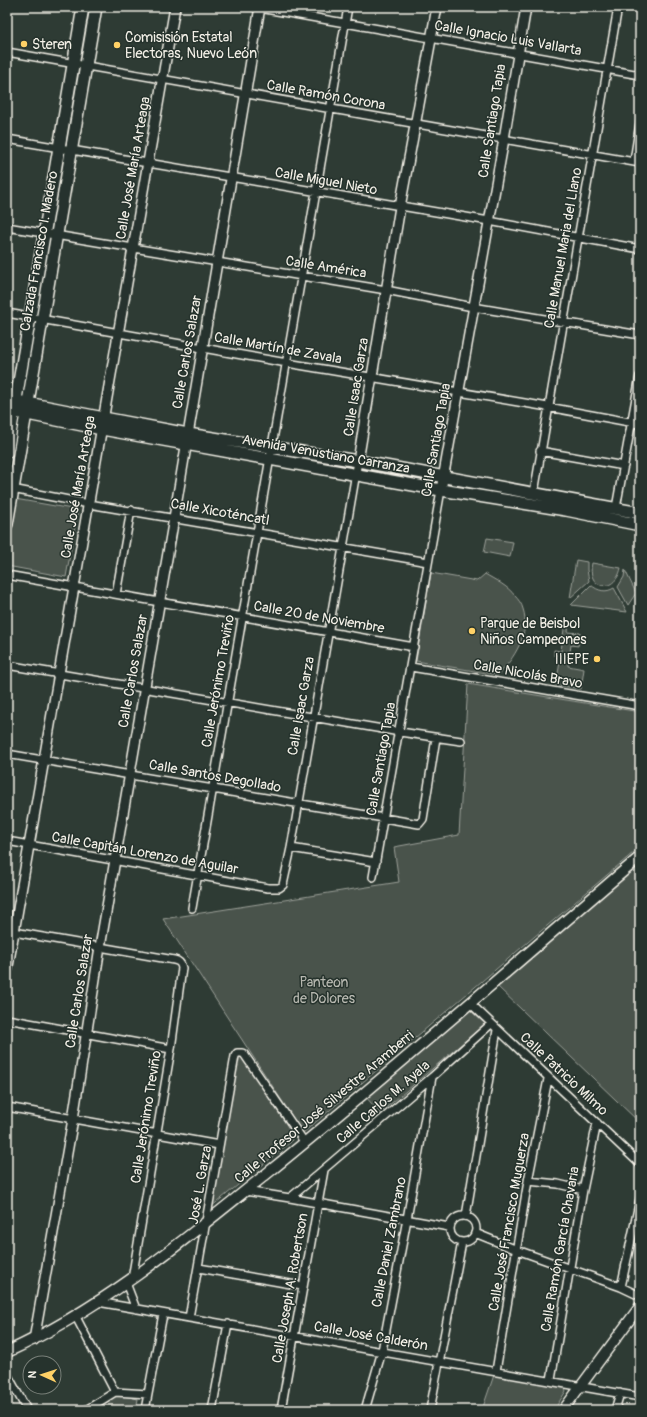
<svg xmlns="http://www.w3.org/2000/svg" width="647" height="1417" viewBox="0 0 647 1417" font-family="Pangolin,sans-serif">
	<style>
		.green { fill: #48524c; stroke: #9ea29a }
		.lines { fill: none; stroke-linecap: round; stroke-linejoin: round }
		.minor-casing { stroke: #f4f1e8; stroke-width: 10 }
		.tertiary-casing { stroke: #f4f1e8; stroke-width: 12 }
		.secondary-casing { stroke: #f4f1e8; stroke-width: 13 }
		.primary-casing { stroke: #f4f1e8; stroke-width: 14 }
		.minor { stroke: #26332d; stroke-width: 7 }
		.tertiary { stroke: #26332d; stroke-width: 9 }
		.secondary { stroke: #26332d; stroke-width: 10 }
		.primary { stroke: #26332d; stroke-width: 11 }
		.poi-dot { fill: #ffd166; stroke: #26332d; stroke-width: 1.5 }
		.labels { text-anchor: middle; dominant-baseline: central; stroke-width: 3; stroke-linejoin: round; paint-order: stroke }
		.poi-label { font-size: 14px; fill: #f4f1e8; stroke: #26332d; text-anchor: start }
		.street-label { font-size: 14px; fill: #f4f1e8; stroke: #26332d }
		.park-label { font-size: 14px; fill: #b8b9b1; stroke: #26332d }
	</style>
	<rect width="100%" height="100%" fill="#2e3b34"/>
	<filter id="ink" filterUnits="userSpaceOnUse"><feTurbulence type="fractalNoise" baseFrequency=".025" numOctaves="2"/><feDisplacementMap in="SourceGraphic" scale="8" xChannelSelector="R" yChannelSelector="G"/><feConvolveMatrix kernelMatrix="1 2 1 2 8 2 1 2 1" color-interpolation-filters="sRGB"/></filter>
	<g filter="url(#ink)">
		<path class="green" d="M15 499 78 510 66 577 7 566V543Z
			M487 538 513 542 510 557 484 552Z
			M576 560 587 562V570L589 581 570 598Z
			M592 563 621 568C615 595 586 589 592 563Z
			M625 570 636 593 628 605 618 587 624 577Z
			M431 573 477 581 485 574C495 580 508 586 515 596 518 599 522 604 523 609 531 632 514 659 498 675L416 661Z
			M591 585C598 591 606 593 614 588L627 612 571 605Z
			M565 622 569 623 568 632 580 633 578 646 571 645 568 666 584 669 581 689 556 685 561 656 554 655V650L561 651Z
			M468 684 640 712V847L303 1133 163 919 399 882 394 847 459 835Z
			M640 864V1123L498 987Z
			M470 1010 485 1024 380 1113 365 1096Z
			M241 1055 288 1127 293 1136 291 1142 211 1207 235 1056Z
			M494 1375 564 1387 566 1391 554 1410H482Z
			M118 1395 138 1399 136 1410H94Z"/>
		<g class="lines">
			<defs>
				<path id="minor" d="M254 7 640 75
					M7 52 640 163
					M7 139 489 221 640 249
					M634 161 640 123
					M7 227 386 290 473 307 640 335
					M7 313 287 363 548 407 640 424
					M540 451 624 466
					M7 488 89 504 428 562
					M534 493 618 7
					M616 508 640 376
					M7 575 414 647
					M116 594 131 510
					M7 665 400 732 461 741
					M411 667 640 706
					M7 754 419 824 423 819 436 738
					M7 841 268 888H279L283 885 291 848 358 461
					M291 848 376 862
					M373 877 441 490
					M192 908 348 7
					M14 932 174 960C179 961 181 963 182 968L171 1049 132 1279
					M470 1003 640 1164
					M7 1019 171 1049
					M7 1107 219 1145
					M528 1181 558 1184 583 1190
					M245 1191 290 1198 449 1227
					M290 1198 432 1077 491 1024
					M450 1229a13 13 0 1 1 26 0a13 13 0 1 1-26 0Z
					M466 1216 497 1030
					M475 1233 517 1250 621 1287 640 1296
					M199 1268 302 1286
					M126 1283 136 1309
					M621 1287 640 1199
					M98 1302 640 1397
					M75 1315 115 1392
					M189 1318 235 1056 237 1053H242L244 1054 305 1143
					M496 1371 528 1181 548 1079
					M7 1374 27 1410
					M551 1380 583 1190 597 1123
					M115 1392 148 1394
					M86 1410 115 1392
					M145 1410 163 1314
					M212 1410 228 1324
					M281 1410 324 1170
					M365 1410 382 1351 407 1219 432 1077
					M430 1410 462 1242
					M615 1410 620 1393"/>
				<path id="tertiary" d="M358 461 400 207 437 7
					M441 490 504 139 526 7
					M7 972 175 7
					M34 1340 73 1119 100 947 174 518 260 7
					M563 1410 640 1306"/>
				<path id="secondary" d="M7 1352C104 1308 187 1238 270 1171 395 1070 517 962 640 857"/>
				<path id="primary" d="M7 399 104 418 188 434 358 461 640 513
					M7 410 102 429 441 490 566 510 640 525
					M7 452 83 7
					M7 524 96 7"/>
			</defs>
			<use href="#minor" class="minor-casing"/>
			<use href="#tertiary" class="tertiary-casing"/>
			<use href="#secondary" class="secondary-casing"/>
			<use href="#primary" class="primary-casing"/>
			<use href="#minor" class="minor"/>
			<use href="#tertiary" class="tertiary"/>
			<use href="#secondary" class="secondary"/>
			<use href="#primary" class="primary"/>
		</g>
	</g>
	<g class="poi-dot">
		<circle cx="24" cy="44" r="4"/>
		<circle cx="117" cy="45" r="4"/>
		<circle cx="472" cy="631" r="4"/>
		<circle cx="597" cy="659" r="4"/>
	</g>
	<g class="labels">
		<g class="poi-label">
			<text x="125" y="37">Comisisión Estatal<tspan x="125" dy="16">Electoras, Nuevo León</tspan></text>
			<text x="32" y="44">Steren</text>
			<text x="480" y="623">Parque de Beisbol<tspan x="480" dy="16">Niños Campeones</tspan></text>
			<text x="589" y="659" text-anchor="end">IIIEPE</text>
		</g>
		<g class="street-label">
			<text transform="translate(508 38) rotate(10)">Calle Ignacio Luis Vallarta</text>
			<text transform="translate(326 95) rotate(10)">Calle Ramón Corona</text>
			<text transform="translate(492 121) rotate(-81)">Calle Santiago Tapia</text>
			<text transform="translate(133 168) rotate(-80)">Calle José María Arteaga</text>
			<text transform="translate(326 181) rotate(10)">Calle Miguel Nieto</text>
			<text transform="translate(563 248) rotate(-80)">Calle Manuel Maria del Llano</text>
			<text transform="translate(39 251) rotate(-80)">Calzada Francisco I. Madero</text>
			<text transform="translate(326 267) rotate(9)">Calle América</text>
			<text transform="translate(278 348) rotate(10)">Calle Martín de Zavala</text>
			<text transform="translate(187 352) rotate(-80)">Calle Carlos Salazar</text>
			<text transform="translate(356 387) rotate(-81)">Calle Isaac Garza</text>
			<text transform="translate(436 440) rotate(-80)">Calle Santiago Tapia</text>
			<text transform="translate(326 454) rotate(10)">Avenida Venustiano Carranza</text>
			<text transform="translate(78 487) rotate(-80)">Calle José María Arteaga</text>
			<text transform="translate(220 512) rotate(10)">Calle Xicoténcatl</text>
			<text transform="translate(319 617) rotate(10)">Calle 20 de Noviembre</text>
			<text transform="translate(133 671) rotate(-80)">Calle Carlos Salazar</text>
			<text transform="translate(528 674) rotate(10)">Calle Nicolás Bravo</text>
			<text transform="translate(218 681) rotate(-80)">Calle Jerónimo Treviño</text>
			<text transform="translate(301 706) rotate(-80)">Calle Isaac Garza</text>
			<text transform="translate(381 759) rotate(-80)">Calle Santiago Tapia</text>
			<text transform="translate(215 776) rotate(10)">Calle Santos Degollado</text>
			<text transform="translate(145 853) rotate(10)">Calle Capitán Lorenzo de Aguilar</text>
			<text transform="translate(79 991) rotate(-81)">Calle Carlos Salazar</text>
			<text transform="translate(564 1074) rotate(43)">Calle Patricio Milmo</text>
			<text transform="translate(383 1102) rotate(-41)">Calle Carlos M. Ayala</text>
			<text transform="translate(324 1107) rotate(-40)">Calle Profesor José Silvestre Aramberri</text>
			<text transform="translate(146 1117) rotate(-81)">Calle Jerónimo Treviño</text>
			<text transform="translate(200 1185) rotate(-80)">José L. Garza</text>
			<text transform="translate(509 1222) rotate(-80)">Calle José Francisco Muguerza</text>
			<text transform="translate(389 1242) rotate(-79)">Calle Daniel Zambrano</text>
			<text transform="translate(560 1249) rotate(-80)">Calle Ramón García Chavaria</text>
			<text transform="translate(290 1288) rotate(-80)">Calle Joseph A. Robertson</text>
			<text transform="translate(371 1336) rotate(10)">Calle José Calderón</text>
		</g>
		<g class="park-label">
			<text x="324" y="982">Panteon<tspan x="324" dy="16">de Dolores</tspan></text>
		</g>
	</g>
	<rect width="647" height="1417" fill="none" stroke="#26332d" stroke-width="24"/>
	<rect x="12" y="12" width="623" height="1393" fill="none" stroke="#f4f1e8" stroke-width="1.5" filter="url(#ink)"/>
	<g transform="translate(42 1375) rotate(273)"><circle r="19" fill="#26332d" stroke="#787f78"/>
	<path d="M0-3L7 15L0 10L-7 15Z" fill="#ffd166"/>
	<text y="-6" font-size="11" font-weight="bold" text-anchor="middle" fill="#f4f1e8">N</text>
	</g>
</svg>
